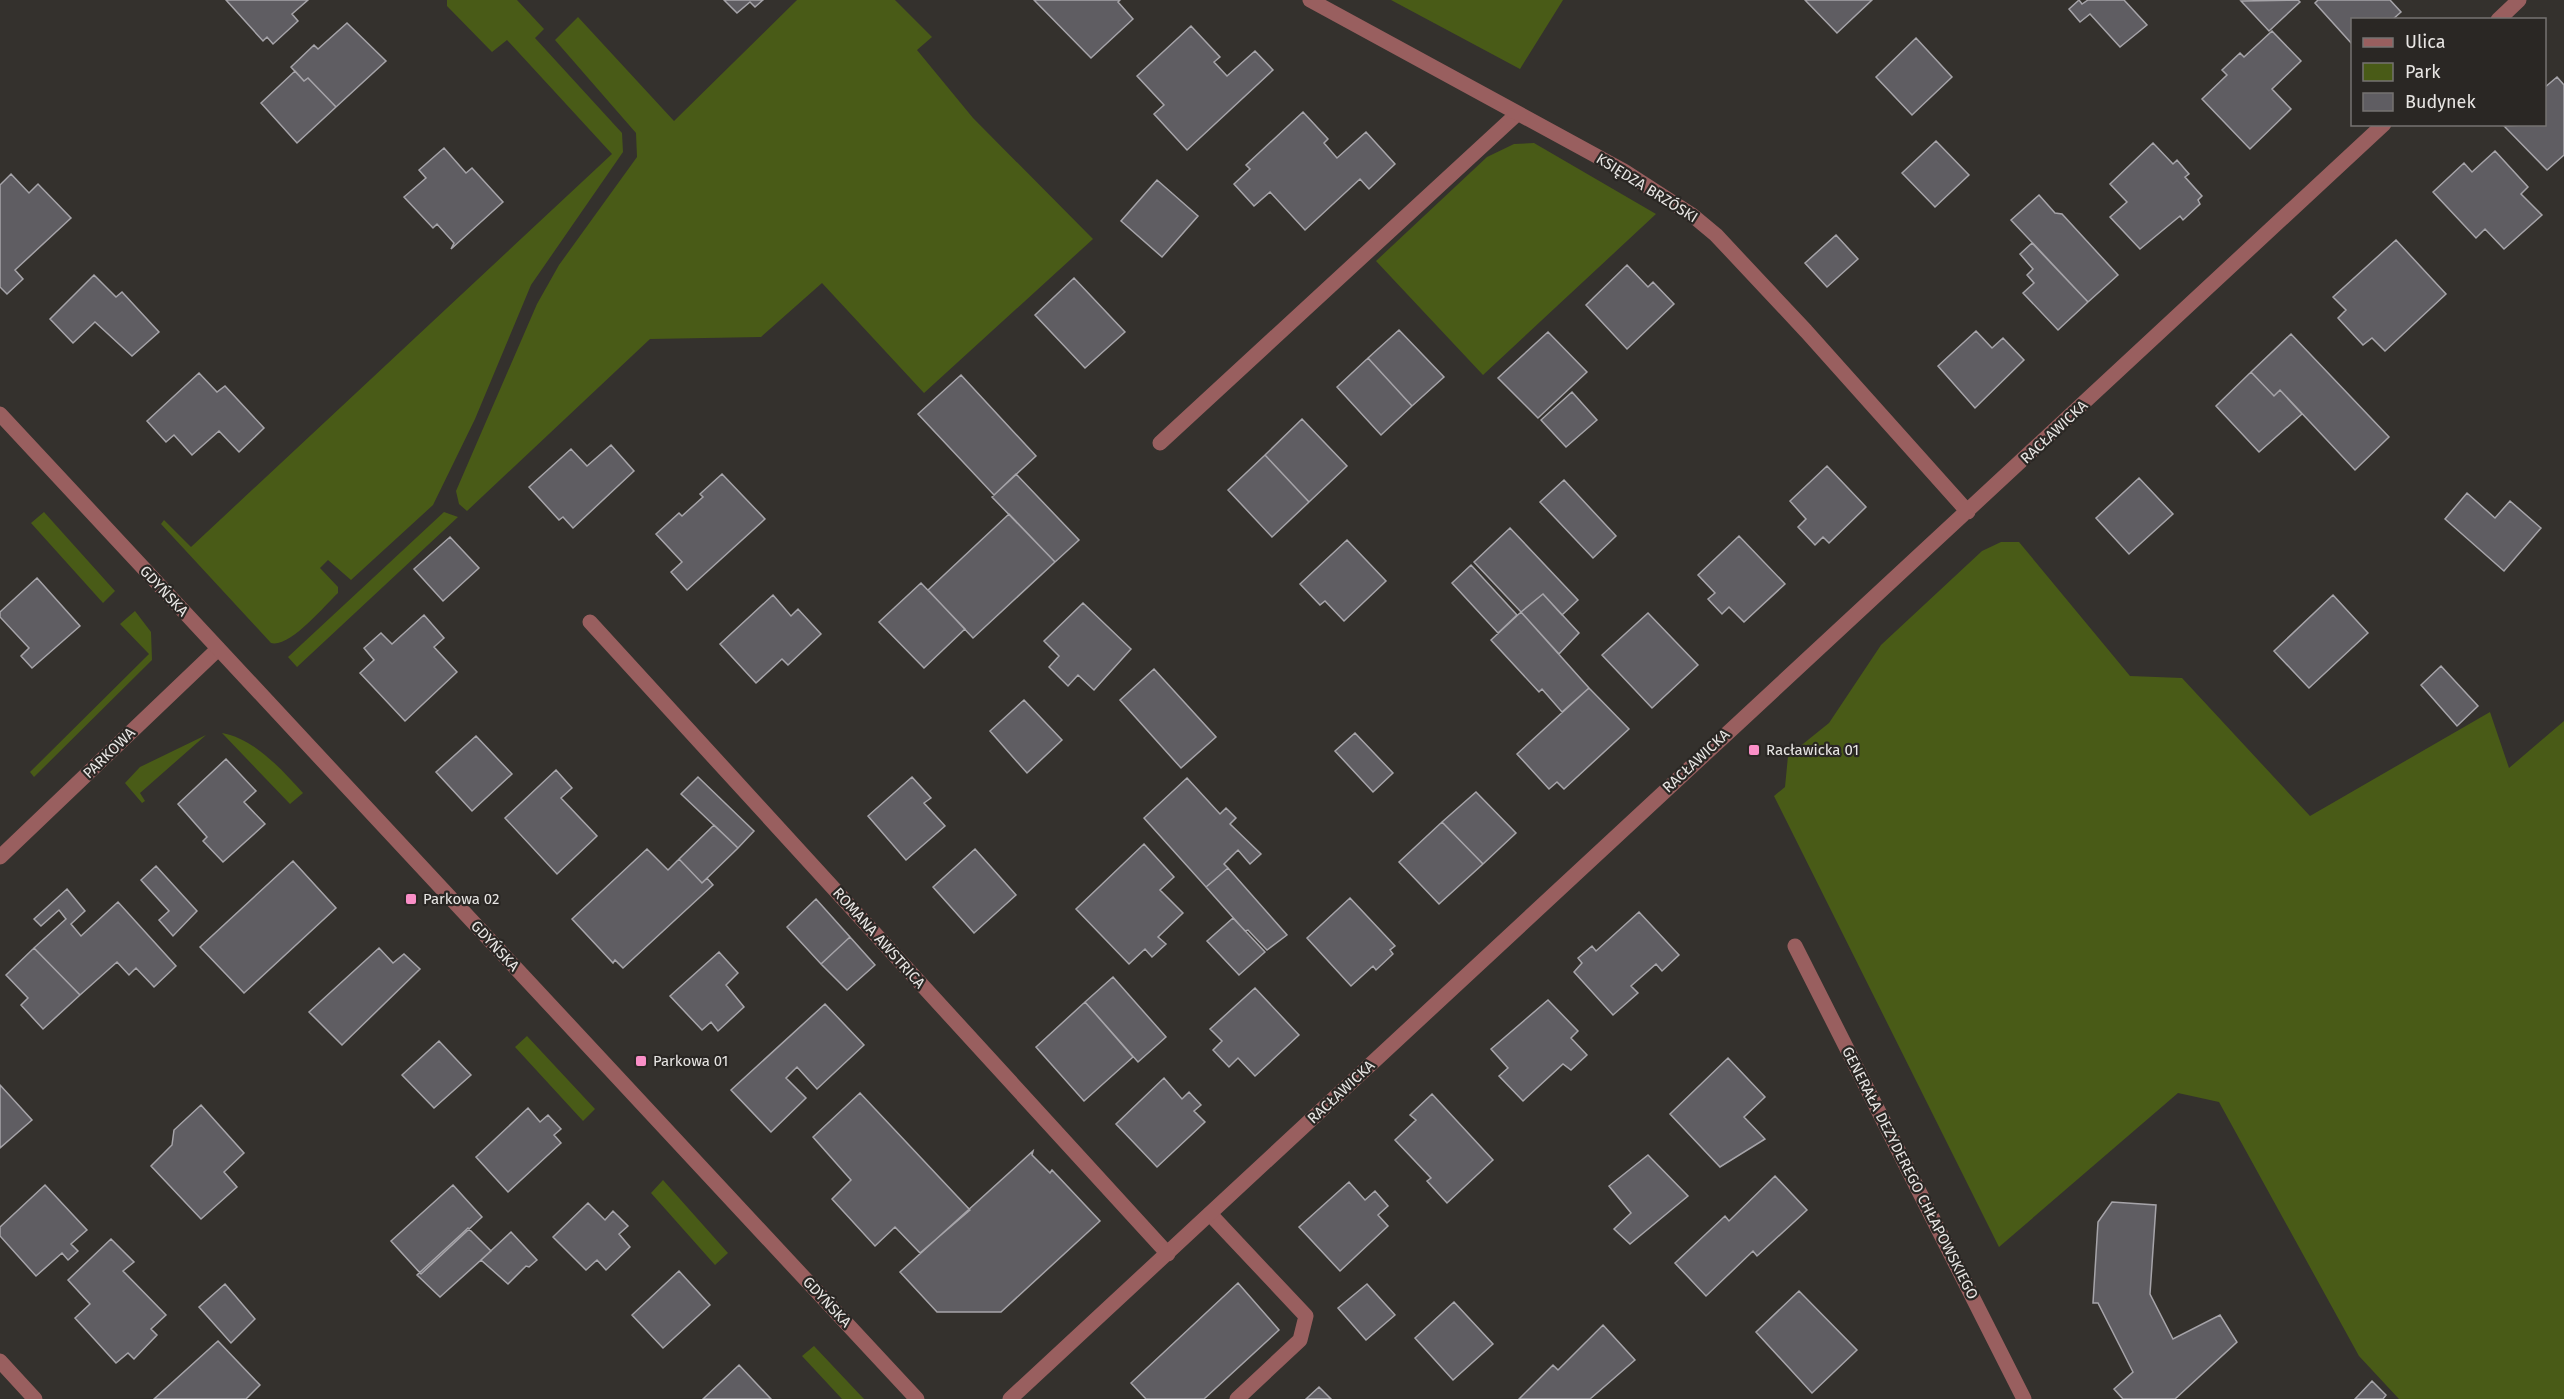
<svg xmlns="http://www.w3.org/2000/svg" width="2564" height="1399" viewBox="0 0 2564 1399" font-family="'Fira Sans',sans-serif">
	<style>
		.green { fill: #495b17 }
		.building { fill: #5f5d62; stroke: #a6a4a9; stroke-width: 1.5 }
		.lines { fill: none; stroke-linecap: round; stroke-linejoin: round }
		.service { stroke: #995f5f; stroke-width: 15 }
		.minor { stroke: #995f5f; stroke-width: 15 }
		.tertiary { stroke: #995f5f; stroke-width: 15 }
		.poi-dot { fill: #fa8fc7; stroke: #2a2724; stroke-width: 2 }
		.labels { text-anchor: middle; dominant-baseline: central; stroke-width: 4.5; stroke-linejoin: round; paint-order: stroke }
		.street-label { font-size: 15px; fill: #e8e6e4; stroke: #2a2724 }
		.poi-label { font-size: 15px; fill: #e8e6e4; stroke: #2a2724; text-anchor: start }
	</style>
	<rect width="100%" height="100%" fill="#34312d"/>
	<path class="green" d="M447 0H517L544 29 535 38 622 133 623 152 531 285 475 419 433 505 351 580 328 560 320 568 338 587V593C324 606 290 648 271 643L161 524 164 520 191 547 612 154 507 40 492 52 447 6Z
		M797 0H895L932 37 917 50 973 118 1093 239 924 393 822 283 761 337 650 339 467 511 459 504 456 491 537 304 559 265 637 157 636 133 555 40 578 17 674 121Z
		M1391 0H1563L1520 69Z
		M1534 143 1656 214 1483 375 1376 261 1487 157 1514 144Z
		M44 512 115 591 103 603 31 523Z
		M444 512 458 517 297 667 288 657Z
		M2001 542H2019L2130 676 2182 678 2310 816 2490 712 2509 768 2564 721V1399H2399L2359 1356 2219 1102 2178 1093 1999 1247 1774 796 1785 787 1788 756 1829 723 1881 645 1982 551Z
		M135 611 151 632 152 660 34 777 30 772 149 654 120 624Z
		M222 733C255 739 281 769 303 793L290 804Z
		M206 735 140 793 145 801 142 803 125 783 140 767Z
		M527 1036 595 1109 583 1121 515 1047Z
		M663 1180 728 1253 715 1265 651 1193Z
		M814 1346 864 1399H842L802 1356Z"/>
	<path class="building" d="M226 0H308L292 14 298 21 273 44 267 37 263 41Z
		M724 0H763L755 7 750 2 737 13Z
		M1034 0H1120L1118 2 1133 19 1091 58Z
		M1805 0H1872L1837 33Z
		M2079 0 2082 4 2088 0H2124L2147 25 2120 47 2090 14 2080 22 2069 9Z
		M2298 0 2300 2 2269 31 2241 1Z
		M2318 0H2390L2401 12 2392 20H2352V44L2315 3Z
		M347 23 386 61 336 107 308 78 304 81 291 67 314 45 318 49Z
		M1191 26 1220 57 1214 62 1227 76 1255 51 1273 70 1187 150 1154 114 1164 105 1137 76Z
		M2272 31 2301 61 2272 89 2291 109 2250 149 2202 99 2227 75 2222 70 2240 53 2244 57Z
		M1916 38 1952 77 1912 115 1876 77Z
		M295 71 304 81 308 78 336 107 297 143 261 103Z
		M2557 77 2564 85V155L2547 170 2504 126 2544 124V88Z
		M1303 112 1328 139 1324 143 1337 158 1366 132 1395 164 1369 189 1360 179 1305 230 1270 192 1254 206 1234 184 1250 169 1246 165Z
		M1936 141 1969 175 1935 207 1902 173Z
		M2153 143 2173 164 2177 160 2189 174 2185 177 2202 196 2198 200 2200 204 2183 220 2180 216 2140 249 2110 217 2127 202 2110 184Z
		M444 148 466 173 472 168 503 202 451 249 454 243 437 224 433 228 404 197 426 178 419 170Z
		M2495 151 2528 187 2521 194 2542 215 2504 249 2485 229 2476 238 2433 192 2464 163 2472 172Z
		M11 174 29 193 38 184 71 218 15 270 23 279 7 294 0 287V185Z
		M1157 180 1198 216 1162 257 1121 221Z
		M2039 195 2055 213 2062 214 2118 275 2088 302 2011 220Z
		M1836 235 1858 259 1827 287 1805 263Z
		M2396 240 2446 294 2385 351 2372 338 2363 345 2338 318 2346 310 2333 297Z
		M2032 243 2088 302 2058 330 2023 293 2034 283 2027 275 2033 269 2020 254Z
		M1627 265 1648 287 1653 282 1674 304 1627 349 1586 305Z
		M94 275 116 297 122 292 159 332 132 356 95 322 73 343 50 319Z
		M1074 278 1125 332 1085 368 1035 315Z
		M1399 330 1444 377 1412 406 1368 358Z
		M1976 331 1992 348 2003 338 2024 360 1975 408 1938 366Z
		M1548 332 1587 372 1538 418 1498 378Z
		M2291 334 2389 437 2355 470 2280 390 2274 396 2251 372Z
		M1368 358 1412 406 1381 435 1337 387Z
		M2251 372 2274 396 2280 390 2302 414 2259 452 2216 406Z
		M199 373 217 392 225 386 264 428 239 452 219 431 192 455 174 435 166 442 147 421Z
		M961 375 1036 456 994 495 918 414Z
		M1572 392 1597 420 1566 447 1541 420Z
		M1302 419 1347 466 1309 502 1265 455Z
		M611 445 634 471 573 528 563 517 559 520 529 487 571 449 587 466Z
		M1265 455 1309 502 1272 537 1228 490Z
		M1827 466 1866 507 1829 543 1823 537 1815 545 1798 527 1806 519 1790 501Z
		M722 474 765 519 687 590 671 572 682 562 656 534 679 513 682 516 703 497 700 494Z
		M1016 474 1079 540 1055 562 992 497Z
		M2139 478 2173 514 2129 554 2096 518Z
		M1564 480 1616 536 1593 558 1540 502Z
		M2467 493 2495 518 2510 501 2541 528 2504 571 2445 519Z
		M1009 514 1055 562 973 638 928 590Z
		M1510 528 1578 600 1562 615 1543 594 1521 612 1474 562Z
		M1739 536 1785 584 1744 622 1729 607 1722 614 1708 599 1715 593 1698 575Z
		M450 537 479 568 443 601 414 569Z
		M1347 540 1386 581 1344 621 1325 601 1320 605 1300 584Z
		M1471 565 1517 615 1498 633 1452 583Z
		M37 578 80 626 32 668 21 656 29 648 0 617V612Z
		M921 583 965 629 924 668 879 622Z
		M1543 594 1579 633 1559 654 1521 612Z
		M773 595 791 616 798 609 821 634 788 665 782 659 756 683 720 644Z
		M2333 595 2368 633 2309 688 2274 651Z
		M1083 603 1131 649 1094 690 1078 675 1068 686 1049 667 1059 656 1044 641Z
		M1521 612 1589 688 1562 712 1542 689 1539 692 1491 640Z
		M1648 613 1698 665 1652 708 1602 655Z
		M424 615 444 638 434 647 457 672 405 721 360 673 374 660 364 648 381 633 392 644Z
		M2441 666 2478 706 2457 726 2421 685Z
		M1154 669 1216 737 1181 768 1120 700Z
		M1589 688 1629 729 1564 789 1557 782 1549 789 1517 754Z
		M1024 700 1062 740 1027 773 990 731Z
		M1355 733 1393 773 1373 792 1335 751Z
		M476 736 512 774 472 811 436 772Z
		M226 759 256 791 244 802 265 824 223 862 203 841 207 837 178 804Z
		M556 770 572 788 561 798 597 836 557 874 505 818Z
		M698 777 754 831 738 848 681 794Z
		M912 777 931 798 924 803 945 826 906 860 868 816Z
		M1187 778 1220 814 1226 808 1236 818 1230 824 1261 854 1250 864 1238 850 1224 864 1228 868 1206 887 1144 818Z
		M1476 792 1516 833 1483 864 1442 822Z
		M1442 822 1483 864 1439 904 1399 862Z
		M714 825 738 848 702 883 679 859Z
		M1144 844 1174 877 1160 890 1183 913 1158 937 1166 944 1152 957 1145 949 1129 964 1076 909Z
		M647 849 668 870 679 859 702 883 707 878 713 885 623 968 615 960 613 963 572 919Z
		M975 849 1016 895 974 933 933 887Z
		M293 861 336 908 244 993 200 947Z
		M156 866 197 911 173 936 159 920 169 911 141 880Z
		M1228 868 1287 935 1267 950 1248 930 1245 931 1206 887Z
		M67 889 85 911 71 924 81 936 118 902 176 966 154 987 136 968 129 975 117 962 80 995 34 948 66 919 59 910 41 926 34 919Z
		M1350 898 1395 946 1390 950 1393 954 1376 970 1373 966 1351 986 1307 938Z
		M816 899 850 937 821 964 787 927Z
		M1639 912 1679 955 1662 971 1656 964 1631 986 1638 993 1613 1015 1574 972 1582 963 1578 958 1592 946 1596 951Z
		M1233 918 1265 952 1239 975 1207 941Z
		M850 937 875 965 847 990 821 964Z
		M34 948 80 995 43 1029 21 1005 28 998 6 975Z
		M379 948 393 963 404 954 420 969 342 1045 309 1012Z
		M719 952 738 973 726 985 744 1007 718 1031 711 1022 702 1030 670 996Z
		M1113 977 1166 1037 1138 1062 1085 1002Z
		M1255 988 1299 1035 1255 1076 1238 1058 1229 1067 1213 1050 1222 1041 1210 1029Z
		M1548 1000 1578 1031 1571 1038 1587 1055 1571 1070 1563 1064 1523 1101 1499 1076 1508 1068 1491 1049Z
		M1085 1002 1133 1057 1084 1101 1036 1047Z
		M825 1004 864 1045 817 1089 797 1067 786 1078 806 1098 771 1132 731 1090Z
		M439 1041 471 1075 434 1108 402 1075Z
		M1728 1058 1765 1097 1744 1117 1765 1139 1720 1167 1670 1114Z
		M1164 1078 1182 1099 1189 1092 1201 1105 1194 1111 1205 1122 1157 1167 1116 1124Z
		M0 1085 32 1120 0 1148Z
		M860 1093 970 1210 920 1253 895 1227 875 1246 832 1199 851 1180 813 1137Z
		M1432 1094 1493 1160 1447 1203 1427 1181 1431 1178 1395 1140 1416 1120 1410 1115Z
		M201 1105 244 1153 224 1172 237 1187 201 1219 151 1166 172 1145 174 1130Z
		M528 1108 540 1122 548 1115 561 1129 554 1135 561 1143 508 1192 476 1157Z
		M1033 1151 1032 1155 1050 1173 1052 1170 1100 1221 1001 1312H937L900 1272Z
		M1648 1155 1688 1196 1630 1244 1614 1229 1631 1213 1609 1186Z
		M1775 1176 1807 1210 1757 1256 1753 1251 1706 1296 1675 1263 1725 1216 1729 1221Z
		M1349 1182 1365 1200 1375 1191 1388 1206 1378 1215 1388 1226 1340 1271 1299 1227Z
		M45 1185 87 1230 71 1244 78 1251 68 1260 62 1253 36 1276 0 1236V1227Z
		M453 1185 482 1217 421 1274 391 1241Z
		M2112 1202 2156 1205 2150 1294 2173 1339 2220 1315 2237 1342 2175 1399H2123L2114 1389 2133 1372 2098 1303H2093L2098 1222Z
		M588 1203 605 1220 613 1211 628 1226 619 1234 630 1247 606 1270 597 1260 586 1270 553 1237Z
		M468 1228 491 1251 440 1297 417 1275Z
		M511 1232 537 1260 529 1267 526 1266 508 1284 481 1260Z
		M111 1239 134 1262 123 1271 166 1315 151 1329 157 1335 134 1359 128 1353 116 1363 75 1318 90 1304 68 1280Z
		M679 1271 710 1305 663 1348 632 1315Z
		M1238 1283 1279 1330 1204 1399H1146L1131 1383Z
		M225 1284 255 1319 231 1343 199 1307Z
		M1367 1284 1395 1315 1366 1340 1338 1308Z
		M1799 1291 1857 1350 1812 1393 1756 1332Z
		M1454 1302 1493 1344 1453 1380 1415 1338Z
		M1603 1325 1635 1360 1590 1399H1519L1553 1365 1558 1370Z
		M218 1341 260 1385 246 1399H154Z
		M739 1365 771 1399H703Z
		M2372 1381 2386 1395 2383 1399H2355Z
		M1319 1387 1331 1399H1306Z"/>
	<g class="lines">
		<path class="service" d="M1160 443 1517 114
			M1210 1214 1306 1316 1300 1340 1237 1399"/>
		<path class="minor" d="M1310 0 1624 171 1692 215 1716 235 1806 331 1968 512
			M2498 20 2519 0
			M590 622 1168 1254
			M0 857 218 649
			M1795 946 2024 1399
			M0 1361 35 1399
			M1010 1399 2384 124"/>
		<path class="tertiary" d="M0 414 917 1399"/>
	</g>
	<g class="poi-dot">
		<rect x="1748" y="744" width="12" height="12" rx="3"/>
		<rect x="405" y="893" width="12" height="12" rx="3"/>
		<rect x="635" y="1055" width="12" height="12" rx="3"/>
	</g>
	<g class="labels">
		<g class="street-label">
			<text transform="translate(1647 188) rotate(32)">KSIĘDZA BRZÓSKI</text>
			<text transform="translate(2054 432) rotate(-43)">RACŁAWICKA</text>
			<text transform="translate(164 591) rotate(47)">GDYŃSKA</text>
			<text transform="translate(109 753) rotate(-44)">PARKOWA</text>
			<text transform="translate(1696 761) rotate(-43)">RACŁAWICKA</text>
			<text transform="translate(879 938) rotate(48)">ROMANA AWSTRICA</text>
			<text transform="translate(495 946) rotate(47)">GDYŃSKA</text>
			<text transform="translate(1341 1092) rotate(-43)">RACŁAWICKA</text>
			<text transform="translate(1910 1173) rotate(63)">GENERAŁA DEZYDEREGO CHŁAPOWSKIEGO</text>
			<text transform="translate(827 1302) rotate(47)">GDYŃSKA</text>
		</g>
		<g class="poi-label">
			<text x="1766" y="750">Racławicka 01</text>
			<text x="423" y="899">Parkowa 02</text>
			<text x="653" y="1061">Parkowa 01</text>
		</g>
	</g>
	<rect x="2351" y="18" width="195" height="108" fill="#2a2724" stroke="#767371" stroke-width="1.5"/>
	<rect x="2363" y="38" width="30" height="9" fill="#995f5f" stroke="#767371" stroke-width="1.5"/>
	<text x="2405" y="48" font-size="18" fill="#e8e6e4">Ulica</text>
	<rect x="2363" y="63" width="30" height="18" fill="#495b17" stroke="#767371" stroke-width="1.5"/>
	<text x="2405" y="78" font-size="18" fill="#e8e6e4">Park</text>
	<rect x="2363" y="93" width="30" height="18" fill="#5f5d62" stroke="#767371" stroke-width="1.5"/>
	<text x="2405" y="108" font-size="18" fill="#e8e6e4">Budynek</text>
</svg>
